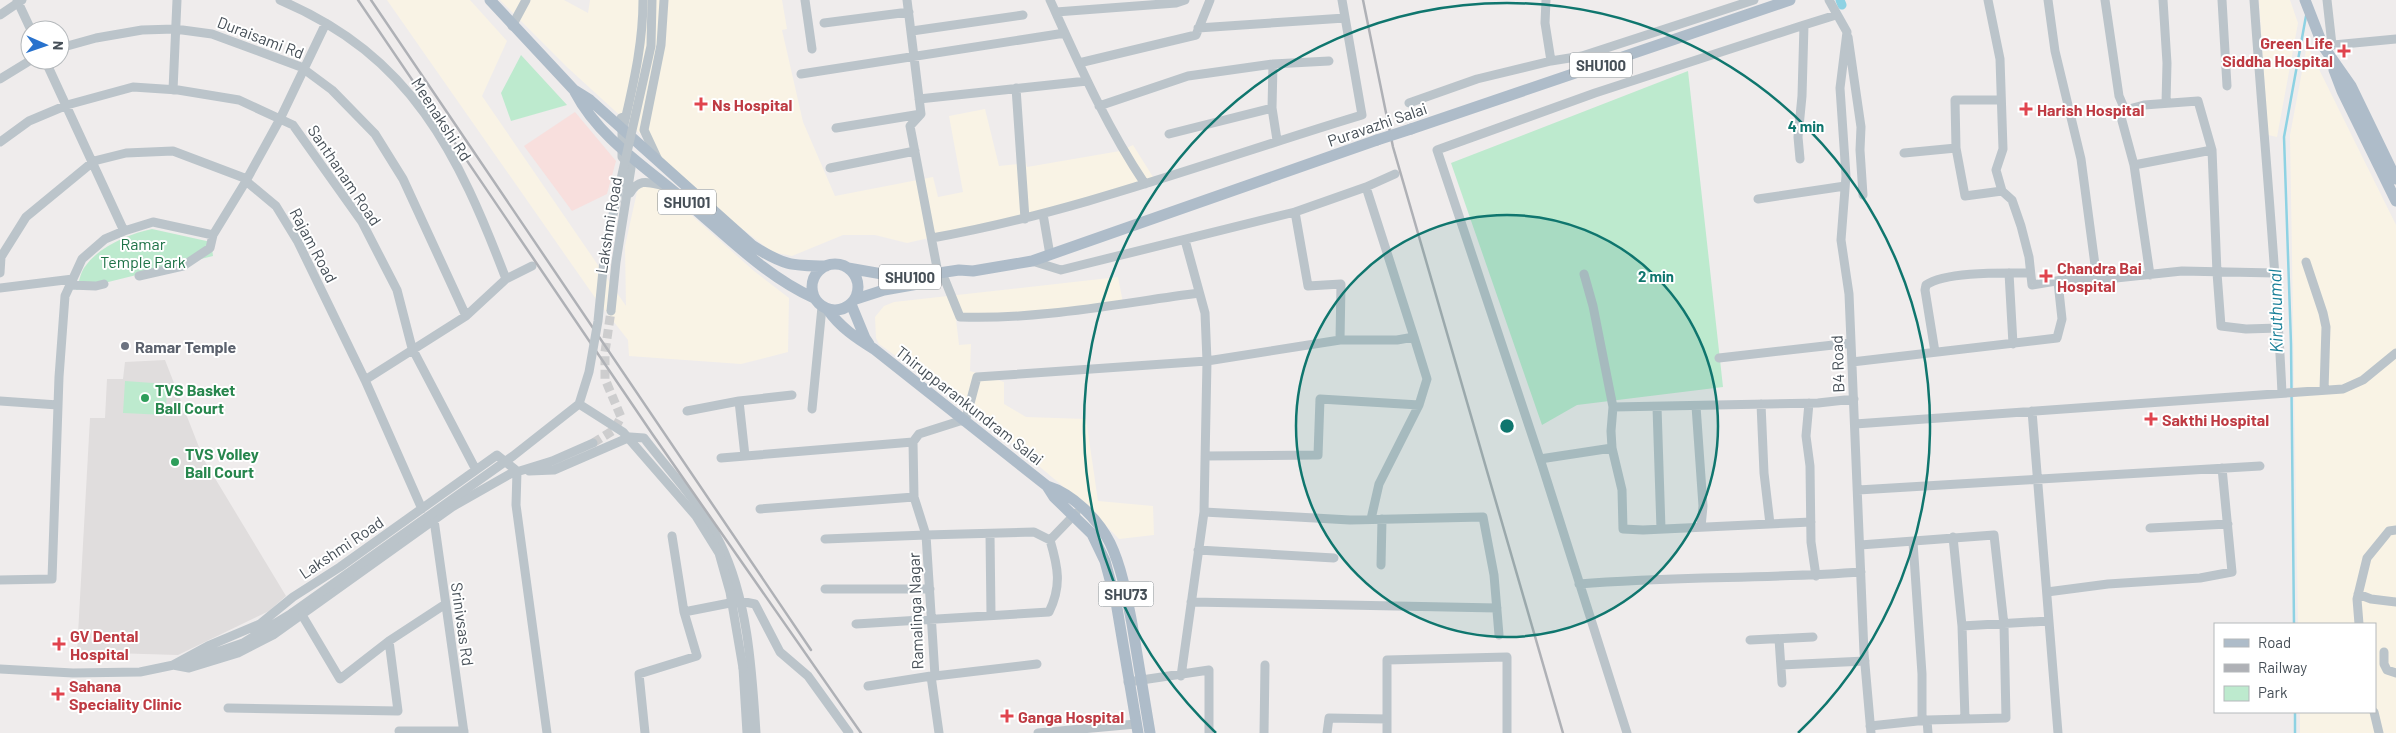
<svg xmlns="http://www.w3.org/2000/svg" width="2396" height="733" viewBox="0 0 2396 733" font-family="Barlow,sans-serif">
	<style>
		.commercial { fill: #f9f3e5 }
		.education { fill: #e0dddd }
		.medical { fill: #f8dfdd }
		.green { fill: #bdeace }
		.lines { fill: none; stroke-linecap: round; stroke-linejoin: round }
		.stream { stroke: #8ed2e3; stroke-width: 2.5 }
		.canal { stroke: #8ed2e3; stroke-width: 9 }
		.minor-tunnel { stroke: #cdcdce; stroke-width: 9; stroke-dasharray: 9 4.5; stroke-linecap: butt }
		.minor { stroke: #bbc4ca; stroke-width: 9 }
		.major { stroke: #aebcc9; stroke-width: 11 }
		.rail { stroke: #afb1b6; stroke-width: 2.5 }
		.minor-bridge { stroke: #bbc4ca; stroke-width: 9 }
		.major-bridge { stroke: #aebcc9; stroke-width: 11 }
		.ring { fill: none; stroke: #0f766e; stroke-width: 2.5 }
		.health-dot { fill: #e0444e; stroke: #fff; stroke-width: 2 }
		.worship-dot { fill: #6b7280; stroke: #fff; stroke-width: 2 }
		.leisure-dot { fill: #2e9e5b; stroke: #fff; stroke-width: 2 }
		.labels { text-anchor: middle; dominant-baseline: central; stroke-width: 4; stroke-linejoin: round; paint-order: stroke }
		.shield { fill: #fff; stroke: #7e8489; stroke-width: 1 }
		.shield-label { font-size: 15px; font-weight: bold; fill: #464f57 }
		.street-label { font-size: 16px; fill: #464f57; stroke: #fff }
		.health-label { font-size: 16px; font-weight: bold; fill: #be3a42; stroke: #fff; text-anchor: start }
		.park-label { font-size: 16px; fill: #1e7247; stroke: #fff }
		.worship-label { font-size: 16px; font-weight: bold; fill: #5b616d; stroke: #fff; text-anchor: start }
		.leisure-label { font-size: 16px; font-weight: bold; fill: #27864d; stroke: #fff; text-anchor: start }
		.water-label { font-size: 18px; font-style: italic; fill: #187f98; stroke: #fff }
		.centre { fill: #0f766e; stroke: #fff; stroke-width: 2.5 }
		.ring-label { font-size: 15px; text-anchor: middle; font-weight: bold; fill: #0f766e; stroke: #fff; stroke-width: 4; stroke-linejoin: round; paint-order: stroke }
	</style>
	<rect width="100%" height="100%" fill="#efecec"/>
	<path class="commercial" d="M387 0H470L507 41 482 96 626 306 625 246 637 192 643 184 661 188 754 271 789 298 788 352 741 364 629 356 628 340 596 299Z
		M500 0H564L588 13 590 0H782L787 29 782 30 803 122 835 196 933 177 938 197 963 192 949 116 985 109 999 166 1026 163 1027 167 1120 151 1133 145 1153 177 1158 178 1077 204 907 243 875 235H843L792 256 772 252 722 213 657 154 648 141 568 68Z
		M2259 0H2290L2298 23 2277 137 2268 135Z
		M2307 45 2396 225V733H2300V712H2375V624H2298L2290 135Z
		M1118 277 1123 303 956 319 959 345 971 344 970 371 1004 382V404L1026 417 1086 419 1098 501 1153 506 1154 535 1119 539 1091 510 976 413 879 344 876 338 875 317 884 306 894 302Z"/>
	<path class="education" d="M165 360 204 460 286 596 269 611 178 655 77 652 90 418H105L107 379H123L125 362Z"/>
	<path class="medical" d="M575 112 616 161 607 194 572 211 524 146Z"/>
	<path class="green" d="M521 55 567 105 511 121 501 93Z
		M1688 71 1723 387 1577 405 1542 425 1451 163Z
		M152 229 211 242 213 256 76 290C79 283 80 274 84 268 99 246 129 234 152 229Z
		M125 381 167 384 166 415 123 413Z"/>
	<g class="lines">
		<path class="stream" d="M2294 624 2291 344 2284 137 2306 16
			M2295 712V733"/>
		<path class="canal" d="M1840 0 1842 5"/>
		<path class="minor-tunnel" d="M593 443 614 430 621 417 605 379V352L611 311"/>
		<path class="minor" d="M17 0 31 30
			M280 0C412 56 458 153 506 279
			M805 0 812 49
			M907 0 921 114 910 126 938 273
			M1050 0C1079 64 1106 126 1145 184
			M1546 0 1545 23 1551 61 1582 56 1754 0
			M1829 0 1847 32 1840 88 1846 176 1841 240 1849 294 1864 653 1871 733
			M1988 0 2000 59 2003 149 1996 170 2002 191 2012 200 2021 226 2029 257 2032 285 2068 279 2097 280 2182 271 2274 273
			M2048 0 2055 51 2081 159 2097 280
			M2105 0 2119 96 2125 110 2121 117 2134 165 2150 275
			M2163 0 2167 63 2166 103
			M2222 0 2227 86
			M2254 0C2263 131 2276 262 2282 393
			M2327 0 2332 45
			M1056 12 1176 3 1185 0
			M0 15 22 0
			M824 23 909 12
			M512 26 526 0
			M1198 28 1345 18
			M912 31 1023 15
			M1848 37 1861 127 1860 150 1863 195
			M2323 46 2396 39
			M60 48 96 38 142 30 175 29 212 34 301 67 332 90 375 134 403 179 466 316
			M1079 63 1196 35 1210 0
			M1273 64 1272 108 1277 140
			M801 74 1065 33
			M0 79 31 60
			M1016 88 1025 219
			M173 90 177 0
			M919 99 1087 81
			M2001 100H1955L1956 148 1965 196 2002 191
			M1409 103 1477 79 1551 61
			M1099 106 1188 76 1273 64 1329 61
			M2125 110 2144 105 2198 101 2212 150
			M621 118 626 116C635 77 643 40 643 0
			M836 128 921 114
			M1169 134 1272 108
			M0 142 29 121 67 105 133 87 178 90 239 100 293 125 362 222 397 290 412 348 476 470
			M1904 153 1956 148
			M1800 159 1798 137 1802 96 1804 25 1836 15
			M658 160 644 130 661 45 664 0
			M2134 165 2212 150 2217 273 2221 326 2246 329 2279 328
			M830 168 915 151
			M247 179 280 119 326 23
			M1366 187 1395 174
			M630 193C640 177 649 183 666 186
			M1758 199 1845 186
			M1043 214 1050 255
			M124 231 153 222 213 235 246 181
			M932 238C1079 212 1219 158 1362 115L1342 0
			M1032 261 1061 270 1295 212 1308 286 1341 284 1340 340
			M2306 262 2323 313 2326 327 2324 390
			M0 273 1 257 26 217 94 161 126 153 173 151 247 179 246 181 276 206 298 242 365 380 422 509
			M2009 273 2013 344
			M1584 274 1593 306 1613 407 1818 403 1854 399
			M139 276 183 266 210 248 213 235
			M945 280 960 317C1040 320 1121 303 1199 293
			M0 288 73 279 70 285 96 286 104 284
			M611 311 616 262 631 168 622 157V133L626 116
			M1935 352 1925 290 1926 285C1946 271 2005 273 2030 273
			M1719 358 1851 343
			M1852 362 2057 338 2062 319 2058 282
			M365 380 466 316 506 279 532 266
			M0 401 58 405
			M739 401 792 395
			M1809 403 1806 436 1810 466 1811 542 1816 576
			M1761 404 1764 473 1770 524
			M1696 406 1703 506 1701 527
			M1613 407 1611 431 1612 448 1622 490 1623 529 1643 530 1811 522
			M1657 407 1661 529
			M812 409 822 307
			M687 411 739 401 745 456
			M2032 411 2058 733
			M965 422 977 377 1207 361 1340 340H1397L1414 337 1366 187 1295 212
			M1855 424 2343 389 2363 380 2396 353
			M1206 456 1318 455 1320 399 1419 405
			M721 458 913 442 919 434 963 420
			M1540 459 1612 448
			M517 471 516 505 547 733
			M529 471 554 470 630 437 644 438C670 472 702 505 720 543 748 599 752 671 756 733
			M1858 490 2260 466
			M760 509 914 497 913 442
			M1204 512 1350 520 1483 517 1494 575 1499 635
			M1371 519 1379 484 1419 405 1427 379 1414 337
			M434 520 464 733
			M2150 528 2228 524
			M990 534 991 615
			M1953 537 1962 626 1965 719
			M825 539 926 535 914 497
			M1913 542 1922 674V721
			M1860 545 1994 535 2004 625 2006 718 1927 720 1870 726
			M1198 550 1334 558
			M1381 565 1382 519
			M0 580 52 579 59 377 65 296 82 259 105 239 124 231 45 60
			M1579 584C1673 576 1767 579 1861 572
			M825 589H930
			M2047 592 2108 584 2200 578 2232 572 2222 468
			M2358 594 2371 599 2396 602
			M1191 602 1497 608
			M684 612 740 601 755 604 780 652 808 676 849 733
			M302 615 340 679 389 641 444 605
			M856 624 1049 612C1062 586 1058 567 1050 540
			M2359 624 2357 599 2367 558 2389 531 2396 530
			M1962 626 2049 621
			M1779 639 1782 683
			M1750 640 1813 637
			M2384 652V664L2387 670 2396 673
			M173 665 189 668 238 653 273 635 452 507 510 474 552 461 593 443
			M173 665 208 646 260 624 293 597 340 567 497 455 517 471
			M1781 665 1865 661
			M743 668 747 733
			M0 669 73 673 140 672 188 662 243 643 292 613
			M931 676H935L926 535 1034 532 1050 540 1076 513
			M931 676 939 733
			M935 676 1037 664
			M1181 676 1204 512 1207 361 1205 313 1185 240
			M1128 682 1209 670V733
			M868 686 931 676
			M228 708 398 711 389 641
			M2374 712 2379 733
			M1927 720 1928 733
			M399 731H464
			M645 733 639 674 697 656 684 612 672 536
			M1038 733 1136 724
			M1264 733 1265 665
			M1327 733 1329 718 1387 719
			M1387 733V660L1507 657V733
			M1627 733 1542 465 1437 150 1595 93 1804 25"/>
		<path class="major" d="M490 0 574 90 590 100 753 246C783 265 791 266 826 266
			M2305 0 2323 46 2351 86 2396 179
			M2334 70 2342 91 2396 201
			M575 92C600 140 649 169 689 204 728 237 767 277 814 298
			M1411 129 1790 0
			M812 287a23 23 0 1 1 46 0a23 23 0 1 1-46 0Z
			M848 268 905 278 959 270 973 271 1032 261 1377 140
			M856 299 884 290 935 281
			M851 304 865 338 869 344
			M828 310C840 327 856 338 874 349L1047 486 1054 497 1092 534 1105 561 1116 602 1138 733
			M1047 486C1073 494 1098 519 1110 543 1122 568 1127 598 1132 624 1138 660 1144 697 1150 733"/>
		<path class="rail" d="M358 0 653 435 861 733
			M371 0C517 217 663 434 811 650
			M1363 0 1393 147 1563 733"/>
		<path class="minor-bridge" d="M579 404 623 432 696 516 719 553 730 592 743 668
			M292 613 513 456 579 404 589 372 598 321 605 250 651 46 652 0"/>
		<path class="major-bridge" d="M1377 140 1411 129"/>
	</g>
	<circle cx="1507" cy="426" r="211" fill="#0f766e" fill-opacity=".12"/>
	<g class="ring">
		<circle cx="1507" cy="426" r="211"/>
		<path d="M1216 733A423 423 0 1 1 1798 733"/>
	</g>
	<g class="health-dot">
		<path d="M2341.5 43.5h5v5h5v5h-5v5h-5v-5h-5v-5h5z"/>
		<path d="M698.5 96.5h5v5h5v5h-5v5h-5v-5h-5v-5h5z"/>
		<path d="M2023.5 101.5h5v5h5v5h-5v5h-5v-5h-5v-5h5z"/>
		<path d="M2043.5 268.5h5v5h5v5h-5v5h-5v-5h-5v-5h5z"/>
		<path d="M2148.5 411.5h5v5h5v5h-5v5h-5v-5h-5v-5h5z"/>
		<path d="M56.5 636.5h5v5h5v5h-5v5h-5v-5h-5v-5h5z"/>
		<path d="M55.5 686.5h5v5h5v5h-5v5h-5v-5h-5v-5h5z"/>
		<path d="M1004.5 708.5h5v5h5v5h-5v5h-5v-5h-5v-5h5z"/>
	</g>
	<circle class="worship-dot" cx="125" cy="346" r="5"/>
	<g class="leisure-dot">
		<circle cx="145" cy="398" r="5"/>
		<circle cx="175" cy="462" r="5"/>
	</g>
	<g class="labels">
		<g class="shield">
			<rect x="1570" y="52.5" width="62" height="25" rx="4"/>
			<rect x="658" y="189.5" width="58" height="25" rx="4"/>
			<rect x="879" y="264.5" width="62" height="25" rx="4"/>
			<rect x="1098.5" y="581.5" width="55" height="25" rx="4"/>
		</g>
		<g class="shield-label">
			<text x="1601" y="65">SHU100</text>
			<text x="687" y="202">SHU101</text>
			<text x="910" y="277">SHU100</text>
			<text x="1126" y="594">SHU73</text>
		</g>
		<g class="street-label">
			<text transform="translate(261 37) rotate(21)">Duraisami Rd</text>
			<text transform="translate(442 119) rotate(57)">Meenakshi Rd</text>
			<text transform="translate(1377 124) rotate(-19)">Puravazhi Salai</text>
			<text transform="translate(345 175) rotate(56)">Santhanam Road</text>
			<text transform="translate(608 225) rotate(-81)">Lakshmi Road</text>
			<text transform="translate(314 245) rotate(62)">Rajam Road</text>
			<text transform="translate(1837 364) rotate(-92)">B4 Road</text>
			<text transform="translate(970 405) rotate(38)">Thirupparankundram Salai</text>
			<text transform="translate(341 547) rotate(-34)">Lakshmi Road</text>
			<text transform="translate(915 611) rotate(-92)">Ramalinga Nagar</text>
			<text transform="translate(463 624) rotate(82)">Srinivsas Rd</text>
		</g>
		<g class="health-label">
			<text x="2333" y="42" text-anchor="end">Green Life<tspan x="2333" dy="18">Siddha Hospital</tspan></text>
			<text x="712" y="104">Ns Hospital</text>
			<text x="2037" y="109">Harish Hospital</text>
			<text x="2057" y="267">Chandra Bai<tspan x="2057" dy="18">Hospital</tspan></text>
			<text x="2162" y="419">Sakthi Hospital</text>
			<text x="70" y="635">GV Dental<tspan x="70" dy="18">Hospital</tspan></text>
			<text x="69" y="685">Sahana<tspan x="69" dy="18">Speciality Clinic</tspan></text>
			<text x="1018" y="716">Ganga Hospital</text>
		</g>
		<g class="park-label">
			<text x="143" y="243">Ramar<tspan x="143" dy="18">Temple Park</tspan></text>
		</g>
		<g class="worship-label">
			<text x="135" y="346">Ramar Temple</text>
		</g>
		<g class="leisure-label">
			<text x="155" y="389">TVS Basket<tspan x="155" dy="18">Ball Court</tspan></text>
			<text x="185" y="453">TVS Volley<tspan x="185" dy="18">Ball Court</tspan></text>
		</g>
		<g class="water-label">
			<text transform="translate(2275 311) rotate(-91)">Kiruthumal</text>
		</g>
	</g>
	<circle cx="1507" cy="426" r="8" class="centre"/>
	<g class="ring-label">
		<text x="1806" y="132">4 min</text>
		<text x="1656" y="282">2 min</text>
	</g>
	<rect x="2214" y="623" width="162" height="90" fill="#ffffff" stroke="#b5b9bc"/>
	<rect x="2224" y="639" width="25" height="8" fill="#aebcc9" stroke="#b5b9bc"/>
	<text x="2258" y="648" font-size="15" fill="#464f57">Road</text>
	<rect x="2224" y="664" width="25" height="8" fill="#afb1b6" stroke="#b5b9bc"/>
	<text x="2258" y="673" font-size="15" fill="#464f57">Railway</text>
	<rect x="2224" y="686" width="25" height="15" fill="#bdeace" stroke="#b5b9bc"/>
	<text x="2258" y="698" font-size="15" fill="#464f57">Park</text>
	<g transform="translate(45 45) rotate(92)"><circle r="24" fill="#ffffff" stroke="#b5b9bc"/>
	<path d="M0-4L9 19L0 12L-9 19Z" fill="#2872cd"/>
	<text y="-8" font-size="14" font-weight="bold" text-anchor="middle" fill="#464f57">N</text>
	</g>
</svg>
